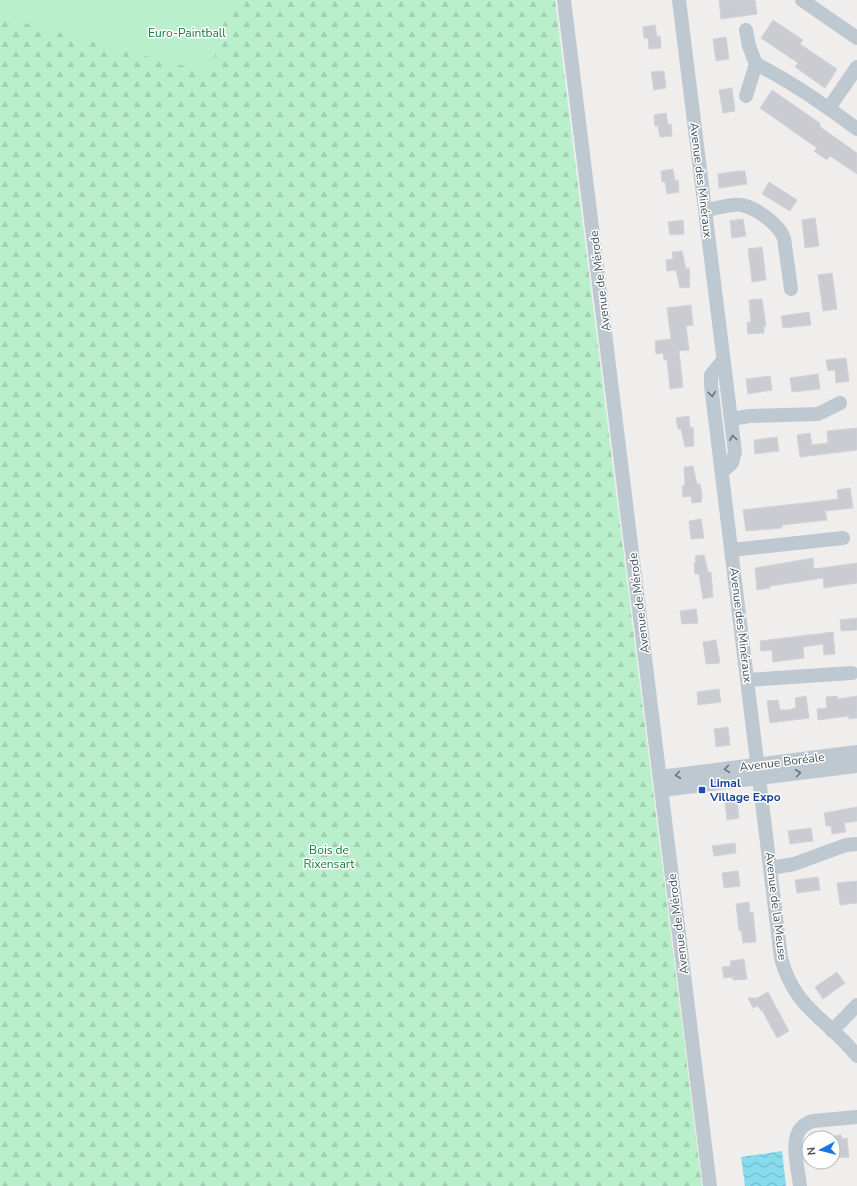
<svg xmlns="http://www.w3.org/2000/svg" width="857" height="1186" viewBox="0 0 857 1186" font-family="'Nunito Sans',sans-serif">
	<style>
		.forest { fill: url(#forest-firs) }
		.park { fill: #baefcc }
		.water { fill: url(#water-waves) }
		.building { fill: #caccd2; stroke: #d1d3d9 }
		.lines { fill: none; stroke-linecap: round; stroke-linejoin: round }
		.minor { stroke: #bdc8d0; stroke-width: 14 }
		.oneway { stroke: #69757d }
		.transit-dot { fill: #1a4fb4; stroke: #fff; stroke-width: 1.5 }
		.labels { text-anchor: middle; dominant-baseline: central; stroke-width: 3; stroke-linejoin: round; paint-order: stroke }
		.park-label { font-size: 12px; fill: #167c45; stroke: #fff }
		.street-label { font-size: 12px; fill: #45515a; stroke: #fff }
		.transit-label { font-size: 12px; font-weight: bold; fill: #164399; stroke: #fff; text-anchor: start }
	</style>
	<defs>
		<pattern id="forest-firs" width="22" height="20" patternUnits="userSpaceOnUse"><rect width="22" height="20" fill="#baefcc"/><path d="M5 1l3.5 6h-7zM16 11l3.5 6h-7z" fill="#a1cfb1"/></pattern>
		<pattern id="water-waves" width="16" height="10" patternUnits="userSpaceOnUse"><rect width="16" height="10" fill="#86dbec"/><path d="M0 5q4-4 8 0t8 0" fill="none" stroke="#6fb4c2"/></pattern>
	</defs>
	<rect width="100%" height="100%" fill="#f0eded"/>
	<path class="forest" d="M0 0H555L702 1186H0Z"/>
	<path class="park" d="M0 0H230L210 73 20 22 0 4Z"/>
	<path class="water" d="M782 1151 786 1186H745L741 1157Z"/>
	<path class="building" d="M719 0H755L757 14 721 19Z
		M773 20 803 40 800 44 837 69 825 88 795 67 798 63 761 38Z
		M655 25 657 37 660 36 661 48 649 49 648 38H644L643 27Z
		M726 37 729 59 716 61 713 39Z
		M664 71 666 88 654 90 651 72Z
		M732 88 735 111 723 113 719 90Z
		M772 90 821 124 819 126 857 153V174L830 156 827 160 814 151 817 148 760 108Z
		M666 113 668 125 671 124 672 136 660 137 658 126H655L654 115Z
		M673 169 675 181 678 180 679 192 667 194 665 182H662L661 171Z
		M739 171H745L747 184 719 188 718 174Z
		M769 182 797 200 790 211 762 194Z
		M815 218 819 246 805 248 802 220Z
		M743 219 746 236 732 238 730 221Z
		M683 220 684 234 670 235 668 222Z
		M762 247 766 280 752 282 748 249Z
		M682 251 686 269 689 268 690 280H689L690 287 680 288 676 270 667 271 666 260 673 259 672 252Z
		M832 273 837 309 823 311 818 275Z
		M762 299 766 326H764V333L748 334 747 322H751L749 300Z
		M691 305 693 325 686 326 689 350 679 351 683 387 670 389 667 360H664L663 353 656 354 655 341 671 339 667 308Z
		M809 312 811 325 783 328 781 316Z
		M846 358 849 381 836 383 835 370 828 371 826 360Z
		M818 374 820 389 792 392 790 378Z
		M770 376 772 390 748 394 746 379Z
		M689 416 690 428 693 427 694 446 685 447 681 429H678L676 418Z
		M857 428V450L800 457 797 435 810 433 812 445 828 443 827 431Z
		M777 437 779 451 755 454 754 440Z
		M693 466 697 484H700L702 495 701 502 692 503 691 496 683 497 682 486H685L684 467Z
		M850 488 853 508 825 511 827 520 782 525V528L746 531 743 510 838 499 837 490Z
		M701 519 704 538 691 539 689 521Z
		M704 555 708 572H711L713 597 703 599 699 574H695L694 563H696L695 556Z
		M813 558 814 569 857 563V583L824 588 823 578 770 586V588L757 590 755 568Z
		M696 609 698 623 682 624 680 611Z
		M857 618V630L841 631 840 620Z
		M833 632 835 654 824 655 823 644 803 647 804 658 773 662 772 650 761 651 760 641Z
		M716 640 720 663 706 664 703 642Z
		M719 689 721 702 698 705 697 692Z
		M806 696 809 718 770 723 767 701 778 700 780 710H788L796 708 795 698Z
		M837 696 838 699 857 696V718L849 719V716L818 720 817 709 827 708 826 697Z
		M728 727 730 745 716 747 714 729Z
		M737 801 739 818 727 820 725 803Z
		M857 807V821L844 823 846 832 832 834 831 826H826L824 813Z
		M811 828 813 841 790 844 788 831Z
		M735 843 736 853 714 856 712 846Z
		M738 871 740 886 724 888 722 873Z
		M818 877 820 890 797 893 795 880Z
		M857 881V903L840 905 837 883Z
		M749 902 750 913 753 912 756 942 743 943 741 930 739 931 736 904Z
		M744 959 747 979 733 980V977L724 978 722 967 731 966 730 961Z
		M837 972 845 983 823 999 815 987Z
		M768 992 789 1031 777 1038 762 1010 761 1011 758 1006 753 1008 748 998H757Z
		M841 1135 842 1139 847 1138 849 1157 835 1158V1153L833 1154V1136Z"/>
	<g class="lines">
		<path class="minor" d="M564 0 710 1186
			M679 0 735 452 732 463 722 472
			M802 0 857 38
			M746 30 749 46 756 64C792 82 825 105 857 129
			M746 96 756 64
			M829 108 857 67
			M705 210C716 209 731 203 741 205 756 207 779 225 784 238L791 289
			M723 360 711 375V385L781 958C795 1010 827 1018 857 1056
			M731 419 750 416 818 414 840 403
			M732 550 843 538
			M748 680 852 673
			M660 777 857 752
			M662 790 857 766
			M771 868 794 864 846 845 857 844
			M832 1031 857 1005
			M800 1186C798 1165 785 1128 813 1121L857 1117"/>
	</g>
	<defs><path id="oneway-chevron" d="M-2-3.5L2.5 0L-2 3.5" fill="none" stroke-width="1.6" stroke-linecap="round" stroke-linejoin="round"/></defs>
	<g class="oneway">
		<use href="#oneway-chevron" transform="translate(712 394) rotate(83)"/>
		<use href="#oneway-chevron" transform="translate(733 438) rotate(-97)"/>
		<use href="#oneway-chevron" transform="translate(727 769) rotate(172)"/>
		<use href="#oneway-chevron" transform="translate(798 773) rotate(-7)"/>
		<use href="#oneway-chevron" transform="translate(678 775) rotate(173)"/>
	</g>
	<rect class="transit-dot" x="698" y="786" width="8" height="8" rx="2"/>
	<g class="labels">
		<g class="park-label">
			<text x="187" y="33">Euro-Paintball</text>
			<text x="329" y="850">Bois de<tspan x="329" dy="14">Rixensart</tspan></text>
		</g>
		<g class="street-label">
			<text transform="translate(701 180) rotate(83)">Avenue des Minéraux</text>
			<text transform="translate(600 281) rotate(-97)">Avenue de Mérode</text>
			<text transform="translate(639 603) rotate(-97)">Avenue de Mérode</text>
			<text transform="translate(741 625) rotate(83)">Avenue des Minéraux</text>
			<text transform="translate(782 762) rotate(-7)">Avenue Boréale</text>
			<text transform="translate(776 906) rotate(83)">Avenue de la Meuse</text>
			<text transform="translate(678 924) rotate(-97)">Avenue de Mérode</text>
		</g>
		<g class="transit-label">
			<text x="710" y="783">Limal<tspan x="710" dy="14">Village Expo</tspan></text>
		</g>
	</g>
	<g transform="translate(821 1150) rotate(263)"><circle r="19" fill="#ffffff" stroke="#b5b9bd"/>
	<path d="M0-3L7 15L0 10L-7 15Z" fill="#1776df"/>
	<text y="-6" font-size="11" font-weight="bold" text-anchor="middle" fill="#45515a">N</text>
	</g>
</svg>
